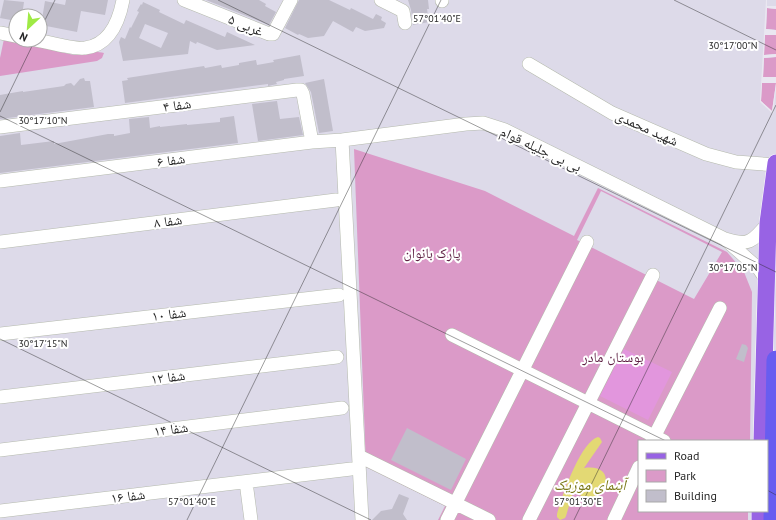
<svg xmlns="http://www.w3.org/2000/svg" width="776" height="520" viewBox="0 0 776 520" font-family="'PT Sans','Noto Naskh Arabic',sans-serif">
	<style>
		.green { fill: #db9ac8; fill-rule: evenodd }
		.pitch { fill: #e296dd }
		.plaza { fill: #eae7f1; fill-rule: evenodd }
		.water { fill: #e3d974 }
		.building { fill: #c1becb; fill-rule: evenodd }
		.lines { fill: none; stroke-linecap: round; stroke-linejoin: round }
		.minor-casing { stroke: #b5baad; stroke-width: 14 }
		.major-casing { stroke: #fff; stroke-width: 18 }
		.highway-casing { stroke: #fff; stroke-width: 20 }
		.minor { stroke: #fff; stroke-width: 13 }
		.major { stroke: #9863e4; stroke-width: 17 }
		.highway { stroke: #685df0; stroke-width: 19 }
		.ticks { fill: none; stroke: #272727; stroke-width: 1; stroke-opacity: 0.45 }
		.labels { text-anchor: middle; dominant-baseline: central; stroke-width: 4; stroke-linejoin: round; paint-order: stroke }
		.street-label { font-size: 14px; fill: #272727; stroke: #fff }
		.park-label { font-size: 14px; fill: #5d1f42; stroke: #fff }
		.water-label { font-size: 15px; font-style: italic; fill: #797717; stroke: #fff }
		.ticks-label { font-size: 10px; text-anchor: middle; fill: #272727; stroke: #fff; stroke-width: 4; stroke-linejoin: round; paint-order: stroke }
	</style>
	<rect width="100%" height="100%" fill="#dddae9"/>
	<path class="green" d="M767 8 776 9V30L766 29Z
		M765 34 776 35V54L764 55Z
		M4 39 74 55C85 54 92 50 104 53L102 58 97 61 0 76V58Z
		M776 57V77L763 78 764 58Z
		M762 83H776L772 111 761 101Z
		M354 149 485 191 574 236 598 188 727 252 744 272 752 292 750 441H639V511H748V520H438L445 506 366 467ZM601 191 722 252 694 299 577 240Z"/>
	<path class="pitch" d="M624 349 672 372 648 420 600 396Z"/>
	<path class="plaza" d="M766 0H767V6H776V9L767 8 766 29 776 30V35H765L764 55 776 54V57L764 58 763 77H776V90L773 114 760 102ZM762 83H776L772 111 761 101Z"/>
	<path class="water" d="M598 437 600 438 602 442 584 468C627 462 597 520 574 489L566 516 565 518 560 520 557 517V514C561 498 581 441 598 437Z"/>
	<path class="building" d="M4 0 24 2 22 16H16V21L0 18Z
		M66 0H108L105 15 81 11 77 32 41 25 45 1 65 5Z
		M206 0H259L266 4 265 6 276 12 269 25Z
		M299 0H329L350 10 351 8 373 19 376 14 382 17 381 20 386 23 384 28 365 31 356 27 353 32 333 21 324 36 308 38 299 34 298 35 285 28Z
		M408 0H428L429 9H427L429 22 413 25 411 10Z
		M143 2 160 10 159 12 184 24 186 20 225 37 227 32 255 45 217 50 197 42 196 44 190 41 188 54 123 61 119 42 121 37 125 39 130 27 131 28 139 12 137 11 141 4 142 5ZM145 24 168 33 161 48 139 38Z
		M300 55 304 76 284 79V80L276 82 277 84 268 86V84L125 103 122 81 128 80 127 78 204 66 205 68 221 65 222 68 239 65V63L256 60 257 65 274 62 273 60Z
		M84 78 85 81H90L94 107 0 119V95L23 91V92L64 86 66 84 71 83 74 86 80 79Z
		M324 79 333 131 319 133 311 92 305 83Z
		M277 101 280 119 299 117 303 135 258 141 252 104Z
		M234 116 238 143 0 173V136L20 133 21 145 54 141V144L108 134H114V136L130 133 129 119 149 117 150 128 160 126V127L187 124V125L220 122V118Z
		M742 344 746 345 748 348 744 362 736 359Z
		M407 428 466 459 451 490 391 460Z
		M399 494 409 498 403 514 407 520H372L381 511 392 509Z"/>
	<g class="lines">
		<defs>
			<path id="minor" d="M184 0 269 34H273L291 0
				M381 0 403 11 405 23
				M442 0V1
				M0 33 16 36
				M36 40C48 42 75 50 85 48 110 45 119 21 123 0
				M529 64 612 113 706 154 736 162 776 165
				M0 127 297 90H301L303 94 312 142
				M342 140 362 520
				M0 181 312 142 342 140 466 124 483 123 505 130 725 239C749 247 753 241 768 223
				M726 240 759 269 767 281
				M0 242 336 200
				M0 334 339 295
				M452 335 664 441
				M0 397 337 357
				M652 441 720 308
				M0 450 342 408
				M359 456 489 520
				M246 482 251 520
				M0 511 351 469
				M447 520 587 242
				M529 520 653 275
				M614 520 639 467"/>
			<path id="major" d="M762 441 768 223 776 163
				M760 520V511"/>
			<path id="highway" d="M773 520 776 360"/>
		</defs>
		<use href="#minor" class="minor-casing"/>
		<use href="#major" class="major-casing"/>
		<use href="#highway" class="highway-casing"/>
		<use href="#minor" class="minor"/>
		<use href="#major" class="major"/>
		<use href="#highway" class="highway"/>
	</g>
	<path class="ticks" d="M218 0 776 272M674 0 776 50M40 30 55 0M0 112 35 40M0 116 666 441M0 339 371 520M767 490 776 495M187 520 441 0M574 520 776 105"/>
	<g class="labels">
		<g class="street-label">
			<text transform="translate(246 25) rotate(22)">غربی ۵</text>
			<text transform="translate(177 105) rotate(-7)">شفا ۴</text>
			<text transform="translate(647 128) rotate(24)">شهید محمدی</text>
			<text transform="translate(541 149) rotate(25)">بی بی جلیله قوام</text>
			<text transform="translate(171 160) rotate(-7)">شفا ۶</text>
			<text transform="translate(168 221) rotate(-7)">شفا ۸</text>
			<text transform="translate(169 314) rotate(-7)">شفا ۱۰</text>
			<text transform="translate(168 377) rotate(-7)">شفا ۱۲</text>
			<text transform="translate(171 429) rotate(-7)">شفا ۱۴</text>
			<text transform="translate(128 496) rotate(-7)">شفا ۱۶</text>
		</g>
		<g class="park-label">
			<text x="432" y="253">پارک بانوان</text>
			<text x="613" y="357">بوستان مادر</text>
		</g>
		<g class="water-label">
			<text x="590" y="484">آبنمای موزیک</text>
		</g>
	</g>
	<g class="ticks-label">
		<text x="437" y="22">57°01'40"E</text>
		<text x="733" y="49">30°17'00"N</text>
		<text x="43" y="124">30°17'10"N</text>
		<text x="733" y="271">30°17'05"N</text>
		<text x="43" y="347">30°17'15"N</text>
		<text x="192" y="505">57°01'40"E</text>
		<text x="578" y="505">57°01'30"E</text>
	</g>
	<rect x="638" y="440" width="130" height="72" fill="#ffffff" stroke="#a9a9a9"/>
	<rect x="646" y="453" width="20" height="6" fill="#9863e4" stroke="#a9a9a9"/>
	<text x="674" y="460" font-size="12" fill="#272727">Road</text>
	<rect x="646" y="470" width="20" height="12" fill="#db9ac8" stroke="#a9a9a9"/>
	<text x="674" y="480" font-size="12" fill="#272727">Park</text>
	<rect x="646" y="490" width="20" height="12" fill="#c1becb" stroke="#a9a9a9"/>
	<text x="674" y="500" font-size="12" fill="#272727">Building</text>
	<g transform="translate(28 28) rotate(206)"><circle r="19" fill="#ffffff" stroke="#a9a9a9"/>
	<path d="M0-3L7 15L0 10L-7 15Z" fill="#9fea45"/>
	<text y="-6" font-size="11" font-weight="bold" text-anchor="middle" fill="#272727">N</text>
	</g>
</svg>
